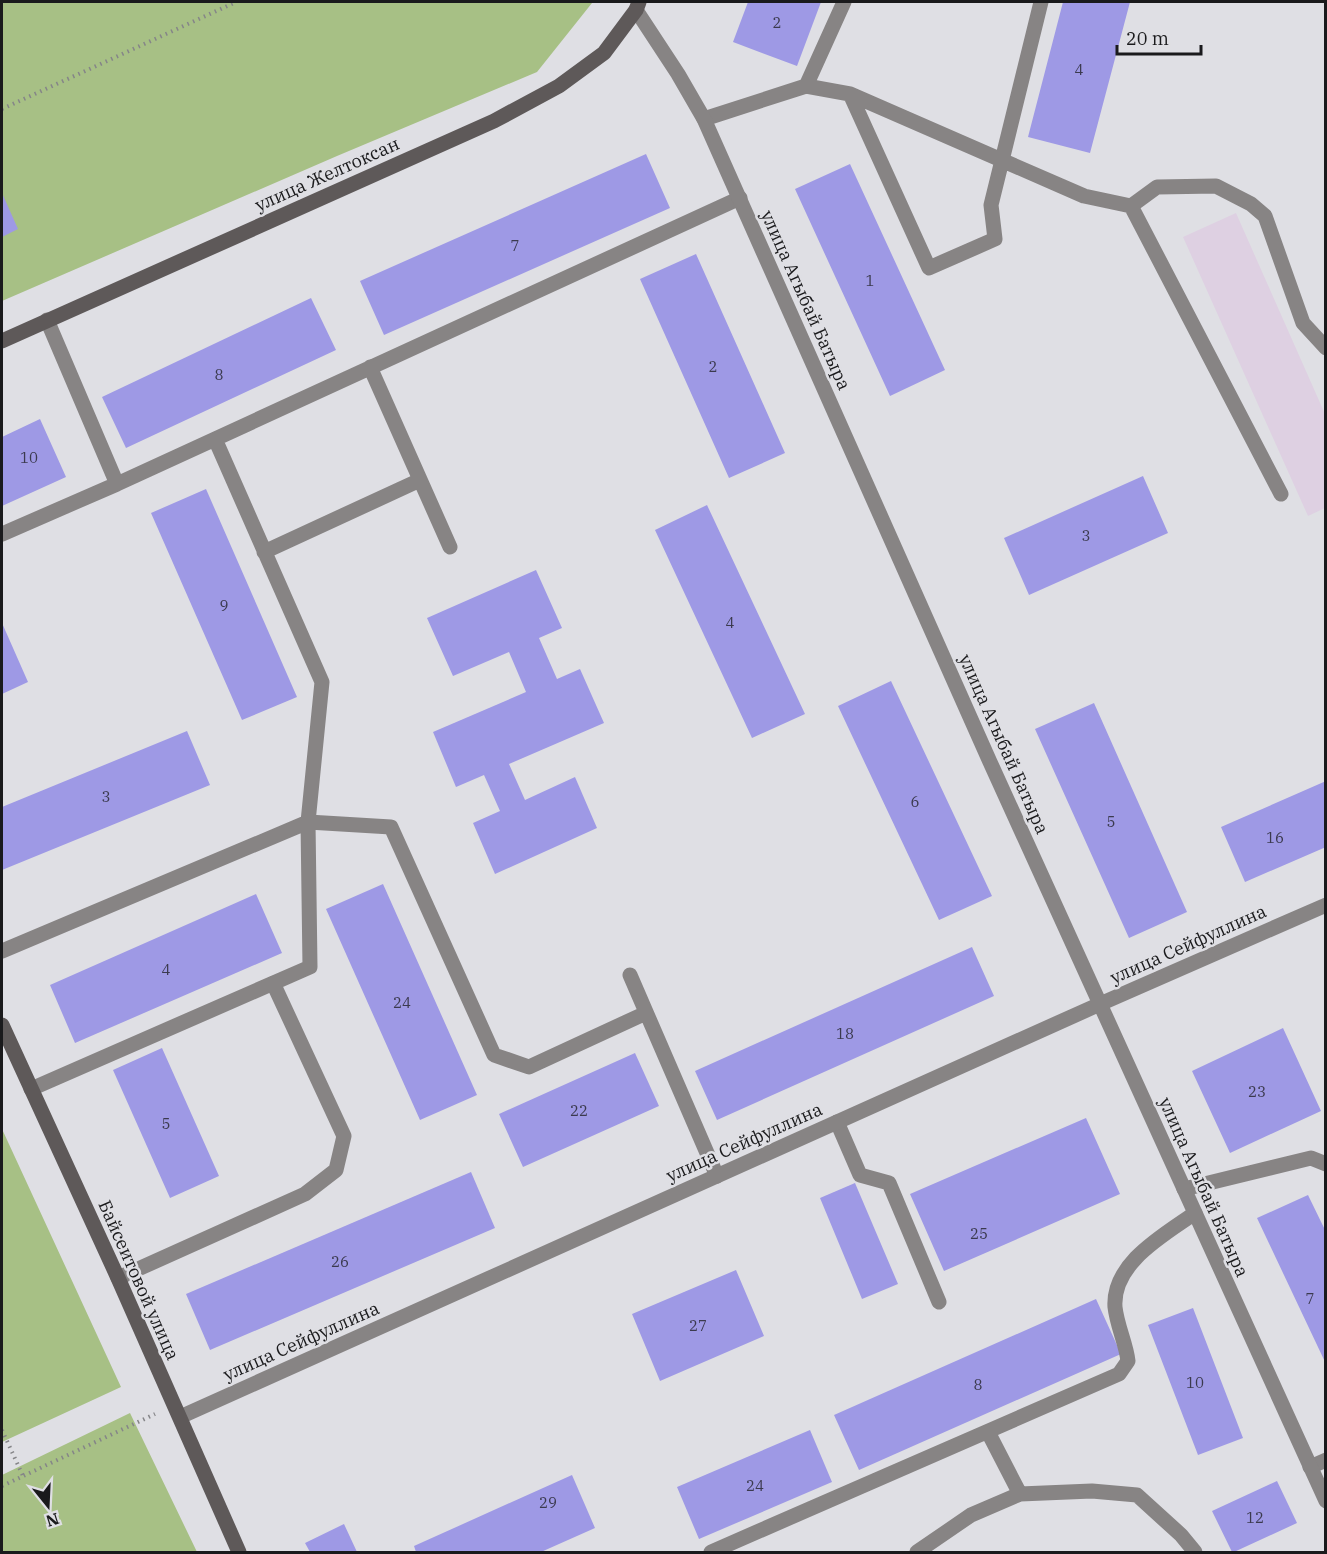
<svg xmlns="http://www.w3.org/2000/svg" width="1327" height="1554" viewBox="0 0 1327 1554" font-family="'IBM Plex Serif',serif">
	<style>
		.industrial { fill: #ded0e2 }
		.green { fill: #a7c085 }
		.building { fill: #9e99e5 }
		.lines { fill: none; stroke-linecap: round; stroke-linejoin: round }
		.path { stroke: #858588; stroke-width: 4; stroke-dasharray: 1.5 4.5; stroke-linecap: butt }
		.lane { stroke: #878484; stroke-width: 15 }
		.street { stroke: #878484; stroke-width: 15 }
		.secondary { stroke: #5e5959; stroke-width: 15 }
		.labels { text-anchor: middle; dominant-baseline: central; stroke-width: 5; stroke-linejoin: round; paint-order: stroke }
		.number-label { font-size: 15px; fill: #3b3a4e }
		.street-label { font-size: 18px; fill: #1a1a1c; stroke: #dfdfe4 }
	</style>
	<rect width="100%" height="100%" fill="#dfdfe4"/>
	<path class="industrial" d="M1236 213 1325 414V508L1308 516 1183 237Z"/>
	<path class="green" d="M2 2H591L592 3 537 72 337 156 2 301Z
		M2 1129 121 1387 2 1442Z
		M130 1413 197 1552H2V1475Z"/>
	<path class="building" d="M748 2H821L797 66 733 42Z
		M1063 2H1130L1090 153 1028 137Z
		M646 154 670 208 384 335 360 281Z
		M850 164 945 370 890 396 795 189Z
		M2 193 18 229 2 237Z
		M696 254 785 453 729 478 640 279Z
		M311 298 336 350 126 448 102 397Z
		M40 419 66 477 2 506V437Z
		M1143 476 1168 533 1029 595 1004 538Z
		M206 489 297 697 242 720 151 513Z
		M707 505 805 714 752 738 655 530Z
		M536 570 562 628 539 638 557 679 580 669 604 723 509 764 525 800 575 777 597 828 495 874 473 823 500 811 484 775 456 787 433 732 526 692 509 652 453 676 427 618Z
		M2 623 28 682 2 694Z
		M891 681 992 896 939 920 838 706Z
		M1094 703 1187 912 1129 938 1035 729Z
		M187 731 210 785 2 870V807Z
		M1326 781V847L1245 882 1221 827Z
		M383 884 477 1095 420 1120 326 909Z
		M256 894 282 953 75 1043 50 985Z
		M972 947 994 996 717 1120 695 1071Z
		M1283 1028 1321 1111 1230 1153 1192 1071Z
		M162 1048 219 1176 170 1198 113 1070Z
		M635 1053 659 1106 523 1167 499 1114Z
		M1086 1118 1120 1194 944 1271 910 1194Z
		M471 1172 495 1228 210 1350 186 1294Z
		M855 1183 898 1284 862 1299 820 1198Z
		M1308 1195 1326 1232V1364L1257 1218Z
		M736 1270 764 1336 660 1381 632 1314Z
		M1096 1299 1121 1354 859 1470 834 1415Z
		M1193 1308 1243 1438 1198 1455 1148 1325Z
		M810 1430 832 1482 699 1539 677 1487Z
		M572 1475 595 1528 541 1552H416L414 1546Z
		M1277 1481 1297 1523 1234 1552H1232L1212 1511Z
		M344 1524 357 1552H310L305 1543Z"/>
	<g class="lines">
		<path class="path" d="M2 109 236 2
			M2 1430 23 1476
			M2 1486 155 1414"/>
		<path class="lane" d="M806 86 844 2
			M850 94 1084 196 1131 206 1281 494
			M704 119 806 86 850 94 929 268 995 239 991 205 1041 2
			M1131 206 1157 187 1216 186 1251 204 1265 216 1303 323 1326 348
			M47 320 117 484 740 198
			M370 367 450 547
			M2 534 117 484
			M264 552 420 480
			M2 951 308 822 322 682 215 439
			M630 975 717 1176
			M31 1089 310 967 308 822 391 827 494 1055 529 1067 646 1013
			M837 1122 860 1175 889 1183 939 1302
			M1184 1189 1311 1158 1326 1164
			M118 1278 305 1194 336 1170 344 1136 273 983
			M988 1432 1020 1494
			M1310 1467 1326 1460
			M711 1552 1119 1374 1128 1361C1126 1343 1117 1326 1115 1307 1112 1263 1164 1235 1195 1213
			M917 1552 971 1515 1020 1494 1092 1491 1137 1495 1181 1535 1195 1552"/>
		<path class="street" d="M636 10 678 74 704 119 990 762 1326 1501
			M180 1417 1100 1004 1326 905"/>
		<path class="secondary" d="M2 341 494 121 559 86 604 53 636 10 639 2
			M2 1025 118 1278 239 1552"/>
	</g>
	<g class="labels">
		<g class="number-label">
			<text x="777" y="22">2</text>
			<text x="1079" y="69">4</text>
			<text x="515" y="245">7</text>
			<text x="870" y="280">1</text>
			<text x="713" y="366">2</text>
			<text x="219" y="374">8</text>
			<text x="29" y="457">10</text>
			<text x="1086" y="535">3</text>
			<text x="224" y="605">9</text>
			<text x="730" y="622">4</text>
			<text x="106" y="796">3</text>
			<text x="915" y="801">6</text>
			<text x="1111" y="821">5</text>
			<text x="1275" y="837">16</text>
			<text x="166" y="969">4</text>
			<text x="402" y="1002">24</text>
			<text x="845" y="1033">18</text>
			<text x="1257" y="1091">23</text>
			<text x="579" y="1110">22</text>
			<text x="166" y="1123">5</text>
			<text x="979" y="1233">25</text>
			<text x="340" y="1261">26</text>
			<text x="1310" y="1298">7</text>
			<text x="698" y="1325">27</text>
			<text x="1195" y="1382">10</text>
			<text x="978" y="1384">8</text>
			<text x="755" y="1485">24</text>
			<text x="548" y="1502">29</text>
			<text x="1255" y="1517">12</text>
		</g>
		<g class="street-label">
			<text transform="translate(327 174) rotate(-24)">улица Желтоксан</text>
			<text transform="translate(806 300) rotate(66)">улица Агыбай Батыра</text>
			<text transform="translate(1004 744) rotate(66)">улица Агыбай Батыра</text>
			<text transform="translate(1188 944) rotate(-24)">улица Сейфуллина</text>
			<text transform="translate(744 1142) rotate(-24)">улица Сейфуллина</text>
			<text transform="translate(1204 1187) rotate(66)">улица Агыбай Батыра</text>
			<text transform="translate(139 1280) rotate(66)">Байсеитовой улица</text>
			<text transform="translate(301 1341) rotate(-24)">улица Сейфуллина</text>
		</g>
	</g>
	<rect width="1327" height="1554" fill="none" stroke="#1a1a1c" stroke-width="6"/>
	<g transform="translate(48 1506) rotate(162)" stroke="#dfdfe4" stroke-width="4.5" paint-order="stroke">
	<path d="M0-4.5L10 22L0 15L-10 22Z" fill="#1a1a1c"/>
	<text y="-9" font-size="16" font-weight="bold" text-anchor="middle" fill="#1a1a1c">N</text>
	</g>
	<path d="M1117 45v9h84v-9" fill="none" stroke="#1a1a1c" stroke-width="3"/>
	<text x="1126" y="45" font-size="18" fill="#1a1a1c" stroke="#dfdfe4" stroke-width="4.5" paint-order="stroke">20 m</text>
</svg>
